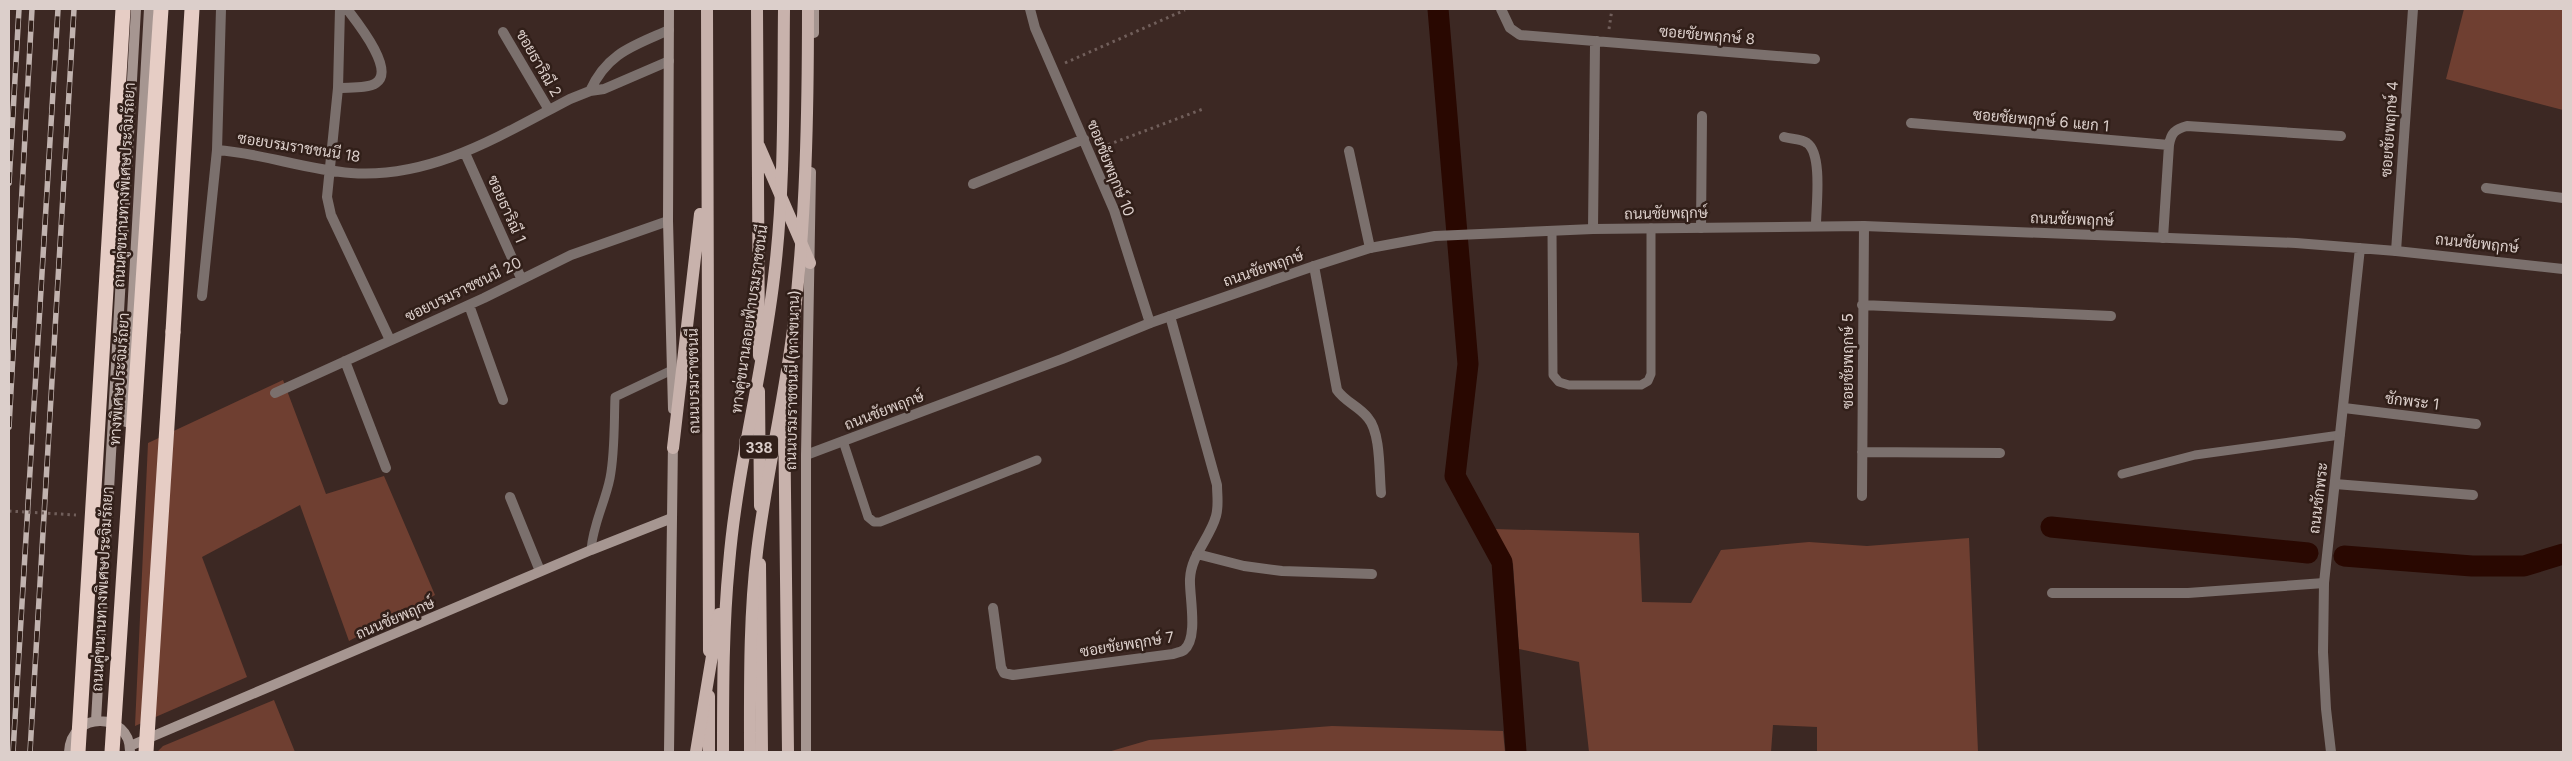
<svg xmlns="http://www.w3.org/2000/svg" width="2572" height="761" viewBox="0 0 2572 761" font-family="Inter,Sarabun,sans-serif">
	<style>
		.green { fill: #6f3f31 }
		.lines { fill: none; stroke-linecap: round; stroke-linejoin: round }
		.canal { stroke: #290801; stroke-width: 21 }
		.path { stroke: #715f5b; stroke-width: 3; stroke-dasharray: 2.5 4; stroke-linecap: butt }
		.service { stroke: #7b706d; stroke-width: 9 }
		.minor { stroke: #7b706d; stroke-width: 10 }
		.tertiary { stroke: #7b706d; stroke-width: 10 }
		.secondary { stroke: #a69691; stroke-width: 10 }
		.primary { stroke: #c8b2ac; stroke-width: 12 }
		.motorway { stroke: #e6cdc5; stroke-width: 15 }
		.rail-casing { stroke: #c1b3af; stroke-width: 5.5 }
		.rail { stroke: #311f19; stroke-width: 4; stroke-dasharray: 11; stroke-linecap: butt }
		.path-bridge { stroke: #715f5b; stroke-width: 3; stroke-dasharray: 2.5 4; stroke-linecap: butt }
		.primary-bridge { stroke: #c8b2ac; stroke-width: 12 }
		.motorway-bridge { stroke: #e6cdc5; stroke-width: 15 }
		.labels { text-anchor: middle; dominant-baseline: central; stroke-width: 5; stroke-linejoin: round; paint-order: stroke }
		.shield { fill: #311f19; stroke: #a99a96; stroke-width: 1 }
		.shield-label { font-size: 14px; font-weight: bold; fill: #dccfcb }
		.street-label { font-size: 15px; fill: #dccfcb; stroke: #311f19 }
	</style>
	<rect width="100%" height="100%" fill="#3c2823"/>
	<path class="green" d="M2464 9H2563V110L2446 79Z
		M283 380 326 494 384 476 435 595 349 641 300 505 202 557 247 677 135 726 148 443Z
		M1494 529 1639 533 1642 602 1691 603 1721 550 1809 542 1867 546 1969 538 1978 752H1817V727L1773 725 1771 752H1589L1579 662 1519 649 1513 564Z
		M274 700 295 752H157L163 746Z
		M1332 726 1503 731 1505 752H1108L1149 740Z"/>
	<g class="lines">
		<path class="canal" d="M1438 9 1468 364 1455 476 1502 562 1516 752
			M2051 527 2308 553
			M2344 556 2472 566H2524L2563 554"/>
		<path class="path" d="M1609 29 1612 9
			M1065 63 1185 10
			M1102 147 1203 109"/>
		<path class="service" d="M1552 231 1553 375 1559 382 1569 385H1641L1648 381 1651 374V228
			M843 441 868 517 874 522H880L1037 460
			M2122 474 2195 455 2340 435
			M591 550C593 524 605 503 610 478 615 452 614 423 615 397L672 370"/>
		<path class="minor" d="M221 9 217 150C262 153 306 170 351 173 432 179 501 135 570 99L590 91 604 89 669 61
			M340 9 338 88 327 197 331 215 390 340
			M1030 9 1035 28 1114 210 1150 323
			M1501 9 1510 28 1520 35 1815 59
			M503 32 549 110
			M338 88C348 87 368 89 376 83 396 70 356 21 347 9
			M590 91C607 53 633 46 669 30
			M1911 123 2169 145
			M1784 137C1791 139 1802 139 1807 143 1823 154 1816 207 1816 225
			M1349 151 1370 248
			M465 153 521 278
			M973 184 1084 139
			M2486 188 2563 198
			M1701 228 1702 116
			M1593 229 1595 44 1597 41
			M2163 238 2169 145C2171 133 2175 129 2187 126L2341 136
			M2396 251 2413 9
			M1314 266 1337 390C1345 402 1359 406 1368 418 1381 433 1379 473 1381 493
			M202 296 217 150
			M469 305 503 400
			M1862 305 2111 316
			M345 361 386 468
			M275 393 484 298 571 255 668 221
			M2344 408 2476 424
			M1862 452 2000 453
			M2335 484 2473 495
			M1862 496 1864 226
			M510 497 540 571
			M1197 554 1244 566 1282 571 1372 574
			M2052 593H2188L2324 583
			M993 608 1001 667 1004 673 1013 675 1173 654C1176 653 1181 652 1184 650 1199 638 1189 595 1190 579 1191 555 1210 538 1216 516 1219 505 1217 495 1217 485L1170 316"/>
		<path class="tertiary" d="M806 455 1062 359 1150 323 1314 266 1370 248 1435 236 1593 229 1864 226 2296 243 2396 251 2563 269
			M2331 752 2326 709 2323 652 2324 583 2360 248"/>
		<path class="secondary" d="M669 9 668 221 673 409
			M814 33V9
			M126 422 149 9
			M96 721 136 9
			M130 746 591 550 672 518
			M69 752C71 710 130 712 130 751
			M669 752 673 441
			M806 752V455L811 172"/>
		<path class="primary" d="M707 9 709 651
			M757 9 759 356
			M759 146 810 263
			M759 391 760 506
			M784 405 788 752
			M673 448 700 214
			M760 564 762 752
			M709 752V696"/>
		<path class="motorway" d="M173 332 192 9"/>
		<defs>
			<path id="rail" d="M9 183 19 9
				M9 427 32 9
				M13 752 58 9
				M30 752 74 9"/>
		</defs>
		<use href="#rail" class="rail-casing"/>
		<use href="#rail" class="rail"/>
		<path class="path-bridge" d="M9 511 76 515"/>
		<path class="primary-bridge" d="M696 752 719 614
			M723 752C723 689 723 626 729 564 737 467 763 373 774 277 785 188 783 98 784 9
			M750 752C750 686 749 618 757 552 766 475 785 399 794 321 806 217 808 113 808 9"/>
		<path class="motorway-bridge" d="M78 752 123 9
			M112 752 161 9
			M146 752 173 332"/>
	</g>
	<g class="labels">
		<rect class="shield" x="740" y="435.5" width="38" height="23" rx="4"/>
		<g class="shield-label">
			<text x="759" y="447">338</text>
		</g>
		<g class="street-label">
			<text transform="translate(1707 35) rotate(5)">ซอยชัยพฤกษ์ 8</text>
			<text transform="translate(539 63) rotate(60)">ซอยธาริณี 2</text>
			<text transform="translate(2041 120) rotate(5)">ซอยชัยพฤกษ์ 6 แยก 1</text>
			<text transform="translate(2389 129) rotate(-86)">ซอยชัยพฤกษ์ 4</text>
			<text transform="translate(299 147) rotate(9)">ซอยบรมราชชนนี 18</text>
			<text transform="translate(1111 168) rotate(68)">ซอยชัยพฤกษ์ 10</text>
			<text transform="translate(124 185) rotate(-87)">ถนนคู่ขนานทางพิเศษประจิมรัถยา</text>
			<text transform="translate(507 209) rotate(66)">ซอยธาริณี 1</text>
			<text transform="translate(1666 213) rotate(-1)">ถนนชัยพฤกษ์</text>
			<text transform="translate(2072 219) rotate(2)">ถนนชัยพฤกษ์</text>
			<text transform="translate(2477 243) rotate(6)">ถนนชัยพฤกษ์</text>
			<text transform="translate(1263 268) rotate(-19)">ถนนชัยพฤกษ์</text>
			<text transform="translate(463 289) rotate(-26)">ซอยบรมราชชนนี 20</text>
			<text transform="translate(749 319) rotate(-82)">ทางคู่ขนานลอยฟ้าบรมราชชนนี</text>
			<text transform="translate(1847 361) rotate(-90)">ซอยชัยพฤกษ์ 5</text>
			<text transform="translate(119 379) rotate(-86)">ทางพิเศษประจิมรัถยา</text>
			<text transform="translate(792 380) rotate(-89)">ถนนบรมราชชนนี (ทางขนาน)</text>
			<text transform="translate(693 381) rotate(-91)">ถนนบรมราชชนนี</text>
			<text transform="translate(2412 401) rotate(7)">ชักพระ 1</text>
			<text transform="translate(884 410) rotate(-21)">ถนนชัยพฤกษ์</text>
			<text transform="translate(2318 498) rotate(-83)">ถนนชักพระ</text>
			<text transform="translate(102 589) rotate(-87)">ถนนคู่ขนานทางพิเศษประจิมรัถยา</text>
			<text transform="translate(395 618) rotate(-23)">ถนนชัยพฤกษ์</text>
			<text transform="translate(1127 644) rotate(-9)">ซอยชัยพฤกษ์ 7</text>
		</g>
	</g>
	<rect width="2572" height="761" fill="none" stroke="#dccfcb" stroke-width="20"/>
</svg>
